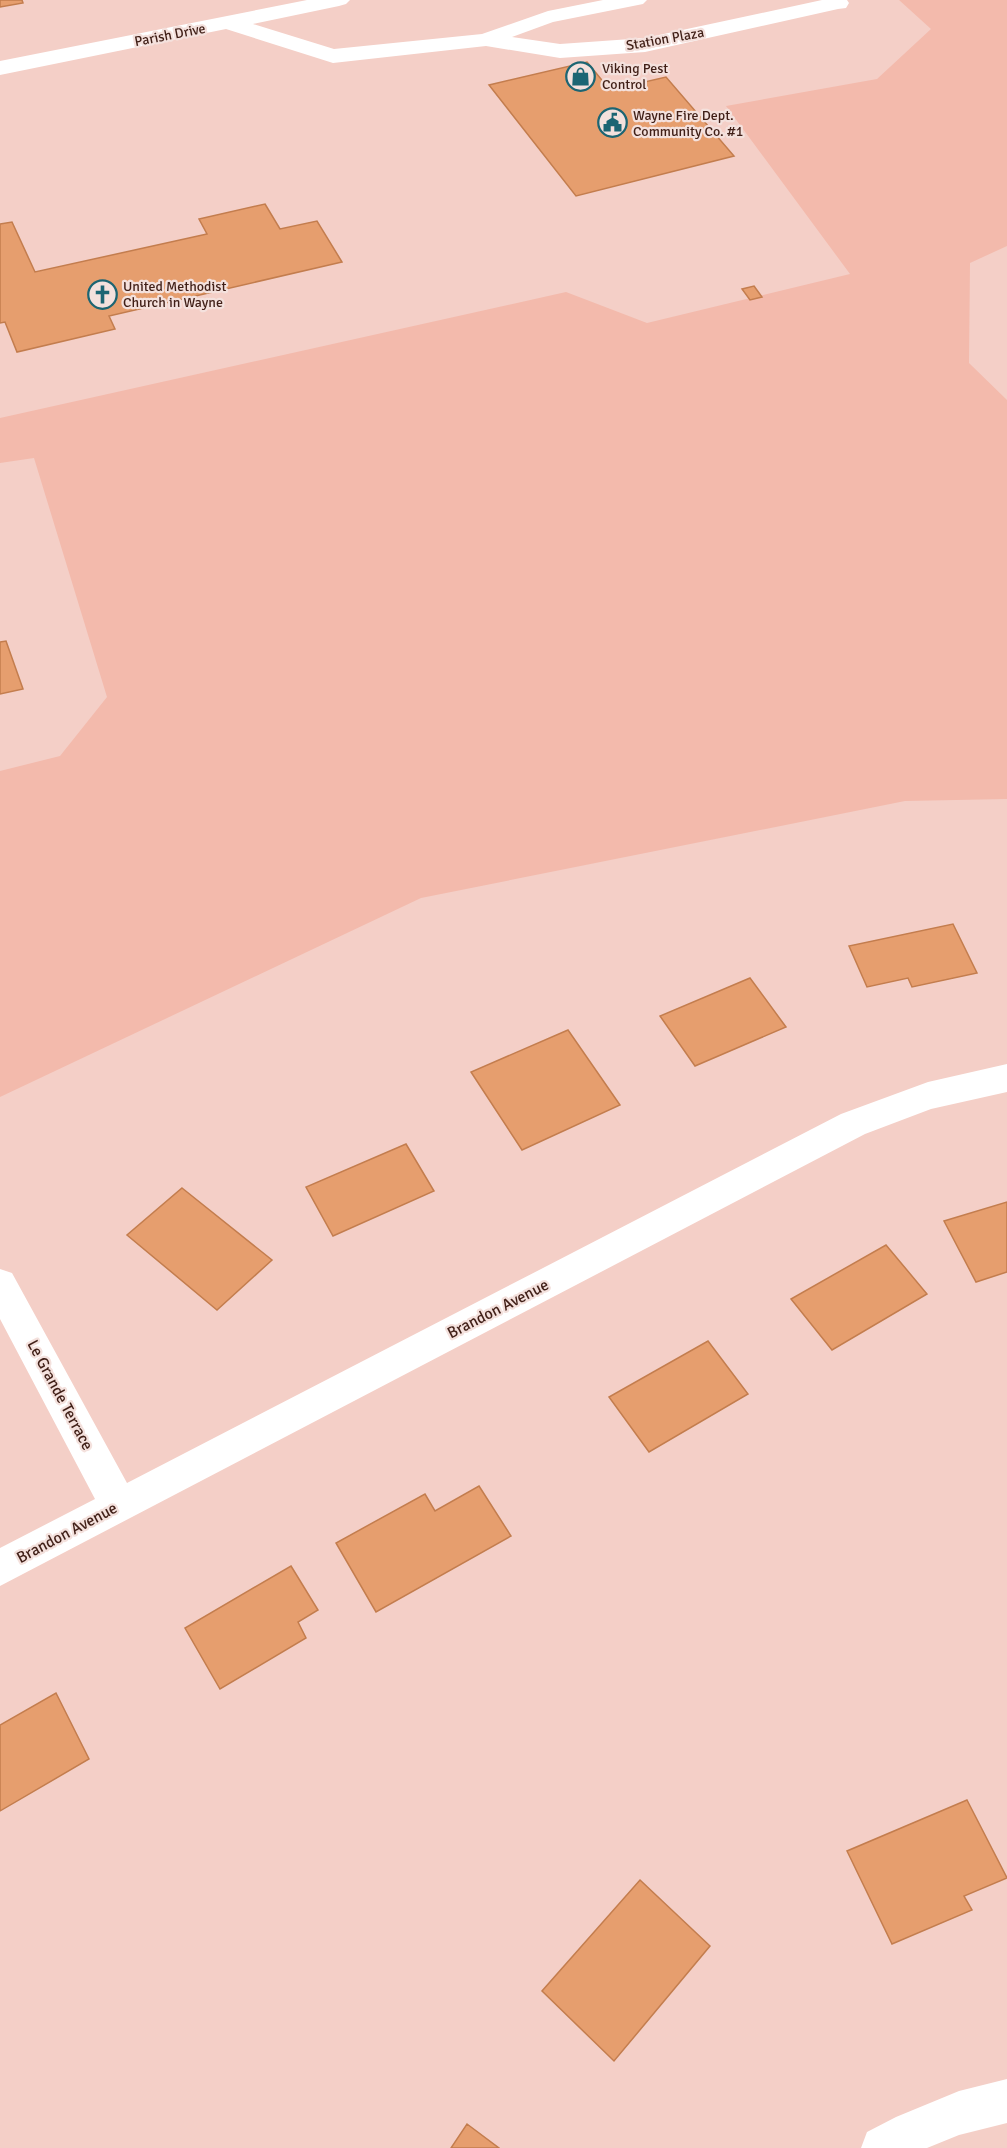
<svg xmlns="http://www.w3.org/2000/svg" width="1007" height="2148" viewBox="0 0 1007 2148" font-family="Signika,sans-serif">
	<style>
		.green { fill: #f3baac }
		.building { fill: #e69e6e; stroke: #c37d4e; stroke-width: 1.5 }
		.lines { fill: none; stroke-linecap: round; stroke-linejoin: round }
		.minor { fill: #fff; fill-rule: evenodd }
		.labels { text-anchor: middle; dominant-baseline: central; stroke-width: 4.5; stroke-linejoin: round; paint-order: stroke }
		.far-street-label { font-size: 14px; fill: #401f17; stroke: #f4e1dd }
		.far-poi-label { font-size: 14px; fill: #401f17; stroke: #f4e1dd; text-anchor: start }
		.street-label { font-size: 16px; fill: #401f17; stroke: #f4e1dd }
	</style>
	<rect width="100%" height="100%" fill="#f4cfc7"/>
	<path class="green" d="M899 0H1007V246L970 263 969 363 1007 400V799L905 801 421 898 0 1097V771L60 756 107 697 34 458 0 463V418L566 292 647 323 850 274 726 106 877 79 931 29Z"/>
	<path class="building" d="M0 0H22L23 3 0 7Z
		M587 62 610 90 666 77 734 156 576 196 489 85Z
		M265 204 280 229 317 221 342 262 109 316 115 329 17 352 5 322 0 323V224L12 222 35 272 207 234 199 219Z
		M754 286 762 297 750 300 742 289Z
		M6 641 23 689 0 694V642Z
		M953 924 977 973 912 987 908 978 867 987 849 946Z
		M750 978 786 1027 695 1066 660 1016Z
		M568 1030 620 1105 522 1150 471 1072Z
		M406 1144 434 1191 333 1236 306 1187Z
		M182 1188 272 1260 217 1310 127 1235Z
		M1007 1202V1272L976 1282 944 1221Z
		M886 1245 927 1294 832 1350 791 1299Z
		M708 1341 748 1394 649 1452 609 1397Z
		M479 1486 511 1536 376 1612 336 1543 425 1494 435 1511Z
		M291 1566 318 1610 298 1622 306 1638 220 1689 185 1628Z
		M56 1693 89 1759 0 1811V1725Z
		M967 1800 1007 1878 964 1896 972 1910 892 1944 847 1851Z
		M640 1880 710 1946 614 2061 542 1991Z
		M467 2124 499 2148H451Z"/>
	<g class="lines">
		<path class="minor" d="M307 0H350L346 4 339 6 253 24 334 49 482 34 548 11 603 0H647L643 4 553 22 512 37 560 44 645 38 822 0H847L849 3 846 8 838 9 645 52 560 58 486 46 333 63 226 29 0 75V61Z
			M1007 1064V1092L931 1109 865 1134 0 1586V1548L95 1499 0 1319V1269L12 1273 127 1483 841 1114 928 1082Z
			M1007 2079V2123L959 2135 927 2148H861L867 2132 896 2117 959 2091Z"/>
	</g>
	<defs>
		<symbol id="shop-ring" viewBox="-11 -11 22 22"><circle r="9.5" fill="#f4e1dd" stroke="#1c6573" stroke-width="1.5"/><path d="M-5-2.5h2.3a2.7 3.5 0 0 1 5.4 0H5L5.5 6h-11ZM-1.5-2.5h3a1.5 2.3 0 0 0-3 0Z" fill="#1c6573"/></symbol>
		<symbol id="civic-ring" viewBox="-11 -11 22 22"><circle r="9.5" fill="#f4e1dd" stroke="#1c6573" stroke-width="1.5"/><path d="M-.6-6.5H3V-4.5H.6V-3L4-1V1h2V6H-6V1h2V-1L-.6-3ZM-1.2 2.5V6h2.4V2.5Z" fill="#1c6573"/></symbol>
		<symbol id="church-ring" viewBox="-11 -11 22 22"><circle r="9.5" fill="#f4e1dd" stroke="#1c6573" stroke-width="1.5"/><path d="M-1.2-6h2.4v3.5h3.3v2.4h-3.3V6h-2.4V-.1h-3.3v-2.4h3.3Z" fill="#1c6573"/></symbol>
	</defs>
	<g fill-rule="evenodd">
		<use href="#shop-ring" x="564" y="60" width="33" height="33"/>
		<use href="#civic-ring" x="596" y="106" width="33" height="33"/>
		<use href="#church-ring" x="86" y="278" width="33" height="33"/>
	</g>
	<g class="labels">
		<g class="far-street-label">
			<text transform="translate(170 35) rotate(-11)">Parish Drive</text>
			<text transform="translate(665 39) rotate(-10)">Station Plaza</text>
		</g>
		<g class="far-poi-label">
			<text x="602" y="68">Viking Pest<tspan x="602" dy="16">Control</tspan></text>
			<text x="633" y="115">Wayne Fire Dept.<tspan x="633" dy="16">Community Co. #1</tspan></text>
			<text x="123" y="286">United Methodist<tspan x="123" dy="16">Church in Wayne</tspan></text>
		</g>
		<g class="street-label">
			<text transform="translate(498 1309) rotate(-27)">Brandon Avenue</text>
			<text transform="translate(60 1395) rotate(62)">Le Grande Terrace</text>
			<text transform="translate(67 1533) rotate(-28)">Brandon Avenue</text>
		</g>
	</g>
</svg>
